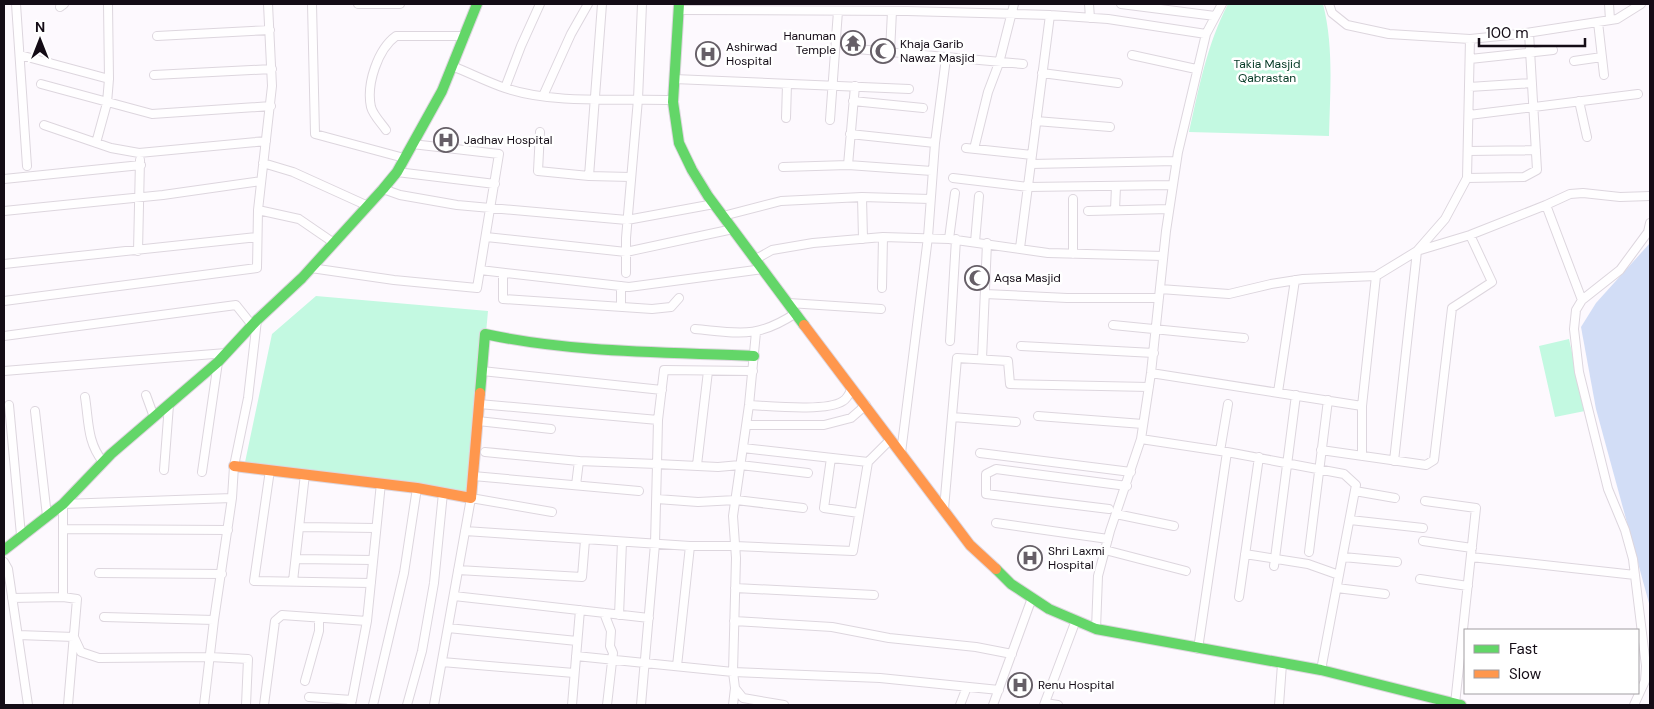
<svg xmlns="http://www.w3.org/2000/svg" width="1654" height="709" viewBox="0 0 1654 709" font-family="'DM Sans',sans-serif">
	<style>
		.green { fill: #c3f9e1 }
		.water { fill: #d2ddf6 }
		.lines { fill: none; stroke-linecap: round; stroke-linejoin: round }
		.street-casing { stroke: #ddd6de; stroke-width: 10 }
		.fast-casing { stroke: #ddd6de; stroke-width: 12 }
		.slow-casing { stroke: #ddd6de; stroke-width: 12 }
		.street { stroke: #fffeff; stroke-width: 8 }
		.fast { stroke: #63d668; stroke-width: 10 }
		.slow { stroke: #ff974d; stroke-width: 10 }
		.labels { text-anchor: middle; dominant-baseline: central; stroke-width: 5; stroke-linejoin: round; paint-order: stroke }
		.poi-label { font-size: 12px; fill: #140c16; stroke: #fff; text-anchor: start }
		.park-label { font-size: 12px; fill: #043824; stroke: #fff }
	</style>
	<rect width="100%" height="100%" fill="#fdf9fe"/>
	<path class="green" d="M1228 4H1323C1334 47 1330 92 1329 136L1189 132C1199 88 1207 44 1228 4Z
		M316 296 488 311 471 498 244 467 272 334Z
		M1569 339 1585 411 1555 417 1539 346Z"/>
	<path class="water" d="M1650 243V607L1596 409 1581 327 1596 303Z"/>
	<g class="lines">
		<defs>
			<path id="street" d="M16 4 27 166
				M312 4 315 134 404 158
				M358 4H400
				M1089 4 1090 18
				M1121 4 1215 16
				M1329 4 1332 13 1347 25 1389 34 1470 39 1520 34 1617 19 1641 4
				M1609 4 1610 20
				M60 7 64 4
				M679 10 907 11 1050 15 1108 19 1206 34
				M1598 22 1604 75
				M157 36 270 30
				M857 49 1023 64
				M890 52 892 11
				M20 55 109 79
				M1132 55 1196 69
				M1470 59 1553 50
				M1574 61 1602 57
				M452 66C470 73 487 82 505 88 556 105 620 98 673 100
				M1042 73 1118 83
				M154 75 272 69
				M674 79 909 89
				M41 84 152 114 271 106
				M1469 87 1532 83
				M505 88 521 46 540 4
				M543 96 571 34 588 4
				M853 101 923 108
				M1579 101 1587 137
				M1469 115 1638 94
				M786 118 787 84
				M830 120 838 11
				M1036 121 1110 127
				M44 125 111 148 139 153 266 141
				M386 130C382 124 373 115 371 107 366 84 378 49 396 36H465
				M540 132 538 171 589 176 602 4
				M850 134 935 143
				M96 143 107 103 109 79 108 4
				M966 148 1032 155
				M974 149 988 92 999 63 1014 4
				M1468 151 1536 150
				M263 163 293 172 368 206
				M1031 164 1176 161
				M848 165 855 86
				M783 167 848 165 932 171
				M397 172 495 184
				M589 176 631 177
				M953 178 1028 187 1172 185
				M1467 178 1524 177 1537 170 1529 33
				M4 179 141 165
				M383 189 400 195 457 205 627 220 714 204
				M862 197 863 239
				M1073 199V254
				M258 210 299 219 334 243
				M1115 210 1116 186
				M4 211 163 195 261 181
				M1088 211 1169 209
				M723 216 781 201 862 197 930 199
				M486 237 626 252 733 229
				M949 239 955 193
				M975 242 979 196
				M1020 248 1050 15
				M138 251 140 160
				M756 259 772 250 813 243 883 237 949 239 1048 253 1163 256
				M4 264 257 237
				M311 268 394 280 477 288 499 154 412 144
				M480 270 629 287 763 269
				M503 273V299L652 309 671 307 679 298
				M626 273V238L638 99 642 4
				M882 288 883 237
				M1160 289 1229 294 1271 284 1303 279 1376 276 1417 251 1445 219 1467 178 1470 39
				M985 294 1067 298H1159
				M1582 300 1546 205 1570 194 1583 193 1620 197 1650 196
				M4 301 257 268 258 210 272 86 268 4
				M789 303 881 309
				M621 306V286
				M1113 325 1244 338
				M695 329C739 333 757 339 796 313
				M756 332 749 405 733 516 736 558 733 672 735 688 743 698 784 705
				M4 336 236 305 252 325
				M950 341 956 239
				M1021 346 1154 353
				M982 359 987 243
				M4 371 226 353
				M482 371 662 390
				M1151 373 1362 406V456
				M1278 392 1295 280
				M146 395 154 417
				M85 397C89 422 87 442 103 462
				M479 404 658 420
				M9 405 21 535
				M749 405C770 406 827 412 843 401 848 398 850 392 852 388
				M1362 406 1376 276
				M35 411 47 516
				M1038 416 1143 424
				M952 417 1016 422
				M478 421 551 429
				M747 425H824L851 418 866 405
				M1141 439 1227 452 1344 474 1356 485 1321 670
				M1321 450 1426 465 1434 460 1452 308 1492 282 1470 235
				M1220 451 1228 404
				M485 452 579 461
				M901 453 928 237 935 143 946 58
				M980 453 1131 472
				M831 458 824 508 859 513
				M1394 461 1417 251 1470 235 1546 205
				M868 462 891 439
				M697 465 708 371
				M164 470 169 405
				M270 470 254 581 371 583
				M202 472 218 362
				M473 476 639 491
				M576 485 579 461 657 464 658 420 664 370 753 371
				M1355 491 1395 498
				M657 499 698 502 736 500 803 508
				M1425 501 1476 508 1455 704
				M944 509 957 358 1008 361 1010 384 1149 387
				M1109 509 986 494V474L996 469 1127 486
				M1116 514 1174 526
				M1350 520 1423 528
				M996 523 1108 539
				M300 527 376 528
				M63 529 228 530
				M465 531 690 546H735L853 551 868 462 743 448
				M1423 541 1472 548
				M1105 550 1186 571
				M1309 552 1328 400
				M1245 554 1308 564 1339 575
				M1343 557 1397 562
				M1471 557 1635 575
				M296 559 373 560
				M4 562 8 569 28 705
				M1274 566 1296 395
				M458 570 582 577 585 540
				M99 573 222 574
				M1420 579 1468 586
				M293 581 305 474
				M735 588 874 595
				M1337 588 1385 594
				M454 596 649 618
				M1239 597 1259 457
				M12 598 63 597
				M604 613 611 631 610 646 613 653 607 705
				M619 615 622 542
				M104 617 214 620
				M734 621 832 627 889 638 976 647 1012 654
				M448 628 577 641
				M1096 629 1098 576 1110 531 1141 439 1151 373 1166 231 1178 152 1206 34 1222 4
				M18 635 74 637 81 652 99 658 210 657 248 659 246 705
				M1198 649 1227 452
				M576 656 733 672 880 678 999 690
				M442 662 574 673
				M677 666 690 546
				M305 681 319 631V618
				M309 697 352 700
				M1045 703 1058 705
				M68 705 77 599 63 597V504L232 498
				M204 705 214 620 232 498 234 466 248 398 257 320
				M264 705 275 621 282 615 367 621
				M351 705 367 621 381 483
				M373 705 404 573 417 488
				M407 705 422 651 434 583 443 493
				M434 705 471 498 552 512
				M572 705 580 610
				M641 705 655 544 657 464 718 467 740 465 808 473
				M733 705 735 688
				M960 705 967 687
				M993 705 1032 598
				M1044 705 1076 620
				M1279 705 1282 664
				M1634 705 1645 681 1646 666 1633 559 1625 530 1608 489 1579 372 1574 329 1576 310 1582 300 1620 270 1648 232 1650 223"/>
			<path id="fast" d="M679 4 673 102 679 143 692 170 708 196 804 325
				M480 393 485 334C573 353 665 352 754 356
				M4 550 63 504 111 454 218 362 257 320 302 278 383 189 397 172 442 91 477 4
				M996 569 1011 584 1049 609 1096 629 1321 670 1461 705"/>
			<path id="slow" d="M804 325 970 545 996 569
				M234 466 417 488 471 498 480 393"/>
		</defs>
		<use href="#street" class="street-casing"/>
		<use href="#fast" class="fast-casing"/>
		<use href="#slow" class="slow-casing"/>
		<use href="#street" class="street"/>
		<use href="#fast" class="fast"/>
		<use href="#slow" class="slow"/>
	</g>
	<defs>
		<symbol id="temple-ring" viewBox="-11 -11 22 22"><circle r="9.5" fill="#fff" stroke="#665f67" stroke-width="1.5"/><path d="M0-6L5-2H3V0L6.5 2.5H4V6H1.5V3h-3V6H-4V2.5H-6.5L-3 0V-2H-5Z" fill="#665f67"/></symbol>
		<symbol id="mosque-ring" viewBox="-11 -11 22 22"><circle r="9.5" fill="#fff" stroke="#665f67" stroke-width="1.5"/><path d="M3.5-4.9A6 6 0 1 0 3.5 4.9A5 5 0 1 1 3.5-4.9Z" fill="#665f67"/></symbol>
		<symbol id="hospital-ring" viewBox="-11 -11 22 22"><circle r="9.5" fill="#fff" stroke="#665f67" stroke-width="1.5"/><path d="M-5-5h3v3.5h4V-5h3V5h-3V1.5h-4V5h-3Z" fill="#665f67"/></symbol>
	</defs>
	<g fill-rule="evenodd">
		<use href="#temple-ring" x="839" y="29" width="28" height="28"/>
		<use href="#mosque-ring" x="869" y="37" width="28" height="28"/>
		<use href="#hospital-ring" x="694" y="40" width="28" height="28"/>
		<use href="#hospital-ring" x="432" y="126" width="28" height="28"/>
		<use href="#mosque-ring" x="963" y="264" width="28" height="28"/>
		<use href="#hospital-ring" x="1016" y="544" width="28" height="28"/>
		<use href="#hospital-ring" x="1006" y="671" width="28" height="28"/>
	</g>
	<g class="labels">
		<g class="poi-label">
			<text x="836" y="36" text-anchor="end">Hanuman<tspan x="836" dy="14">Temple</tspan></text>
			<text x="900" y="44">Khaja Garib<tspan x="900" dy="14">Nawaz Masjid</tspan></text>
			<text x="726" y="47">Ashirwad<tspan x="726" dy="14">Hospital</tspan></text>
			<text x="464" y="140">Jadhav Hospital</text>
			<text x="994" y="278">Aqsa Masjid</text>
			<text x="1048" y="551">Shri Laxmi<tspan x="1048" dy="14">Hospital</tspan></text>
			<text x="1038" y="685">Renu Hospital</text>
		</g>
		<g class="park-label">
			<text x="1267" y="64">Takia Masjid<tspan x="1267" dy="14">Qabrastan</tspan></text>
		</g>
	</g>
	<rect width="1654" height="709" fill="none" stroke="#140c16" stroke-width="10"/>
	<rect x="1464" y="629" width="175" height="65" fill="#ffffff" stroke="#a19ea2"/>
	<rect x="1474" y="645" width="25" height="8" fill="#63d668" stroke="#a19ea2"/>
	<text x="1509" y="654" font-size="15" fill="#140c16">Fast</text>
	<rect x="1474" y="670" width="25" height="8" fill="#ff974d" stroke="#a19ea2"/>
	<text x="1509" y="679" font-size="15" fill="#140c16">Slow</text>
	<g transform="translate(40 40)" stroke="#ffffff" stroke-width="4" paint-order="stroke">
	<path d="M0-4L9 19L0 12L-9 19Z" fill="#140c16"/>
	<text y="-8" font-size="14" font-weight="bold" text-anchor="middle" fill="#140c16">N</text>
	</g>
	<path d="M1479 38v8h106v-8" fill="none" stroke="#140c16" stroke-width="2.5"/>
	<text x="1486" y="38" font-size="15" fill="#140c16" stroke="#ffffff" stroke-width="4" paint-order="stroke">100 m</text>
</svg>
